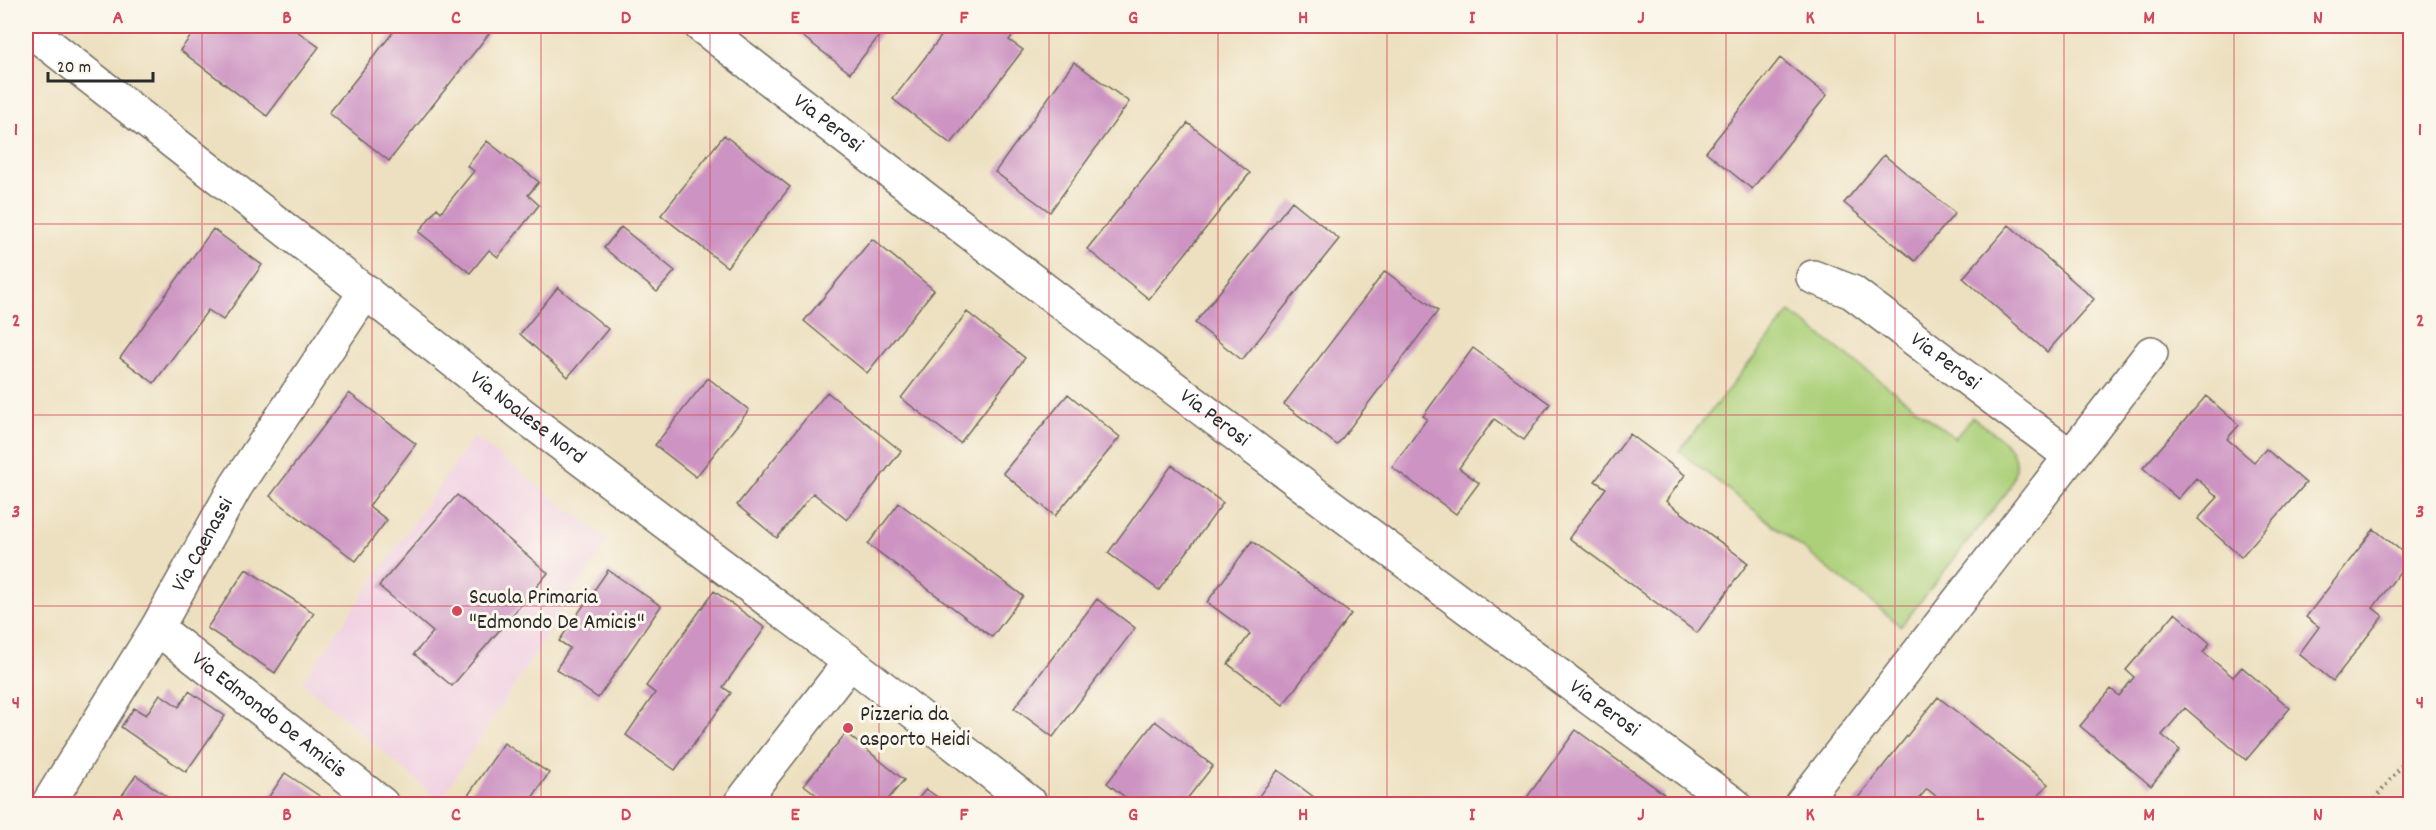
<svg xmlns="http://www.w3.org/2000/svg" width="2436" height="830" viewBox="0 0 2436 830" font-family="Dekko,sans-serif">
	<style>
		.built { fill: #f1d0e2 }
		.green { fill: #acd079; stroke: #6c7e52; stroke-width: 1.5 }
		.building { fill: #cd94c3 }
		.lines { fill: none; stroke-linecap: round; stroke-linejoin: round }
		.minor-casing { stroke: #6f6a5f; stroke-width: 36 }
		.major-casing { stroke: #6f6a5f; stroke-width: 36 }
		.path { stroke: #6f6a5f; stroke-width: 4; stroke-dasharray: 1.5 4.5; stroke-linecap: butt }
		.minor { stroke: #fff; stroke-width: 33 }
		.major { stroke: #fff; stroke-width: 33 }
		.grid { fill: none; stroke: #d1495b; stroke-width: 1.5; stroke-opacity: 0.55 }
		.poi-dot { fill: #d1495b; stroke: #fbf7ec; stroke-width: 2 }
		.labels { text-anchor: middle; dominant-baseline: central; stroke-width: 6; stroke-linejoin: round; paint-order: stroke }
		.street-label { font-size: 22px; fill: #2b2b2b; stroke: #fbf7ec }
		.poi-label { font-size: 22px; fill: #2b2b2b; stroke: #fbf7ec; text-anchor: start }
		.neatline { fill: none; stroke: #d1495b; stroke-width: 2 }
		.grid-label { font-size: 20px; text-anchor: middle; font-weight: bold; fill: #d1495b }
	</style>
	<rect width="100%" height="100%" fill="#fbf7ec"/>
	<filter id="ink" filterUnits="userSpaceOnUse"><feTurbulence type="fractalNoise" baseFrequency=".0167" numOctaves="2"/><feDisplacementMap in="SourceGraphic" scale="12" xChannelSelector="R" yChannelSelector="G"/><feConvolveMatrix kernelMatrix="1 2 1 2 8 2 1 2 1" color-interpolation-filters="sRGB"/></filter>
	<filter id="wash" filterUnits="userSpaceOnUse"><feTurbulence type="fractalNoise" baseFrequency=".008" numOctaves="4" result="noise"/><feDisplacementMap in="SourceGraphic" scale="24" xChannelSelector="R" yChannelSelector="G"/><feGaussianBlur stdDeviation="1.35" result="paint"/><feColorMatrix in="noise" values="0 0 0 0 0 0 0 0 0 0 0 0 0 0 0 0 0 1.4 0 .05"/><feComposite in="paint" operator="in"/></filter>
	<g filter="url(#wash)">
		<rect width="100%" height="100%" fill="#ede0c0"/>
		<path class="built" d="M474 436 608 540 440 801 302 682Z"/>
		<path class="green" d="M1790 312 1955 438 1972 417C2002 441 2030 450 2007 492L1901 626 1679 451Z"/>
		<g id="blocks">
			<path class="building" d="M199 26H290L319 47 267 116 180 50Z
				M398 26H495L389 161 329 113Z
				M794 26H887L850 73 792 28Z
				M949 26H1020L1009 40 1023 50 951 144 893 99Z
				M1780 58 1827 95 1752 189 1706 152Z
				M1074 62 1129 102 1050 212 995 172Z
				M1188 123 1250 173 1149 299 1087 249Z
				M724 135 790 187 727 267 661 215Z
				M487 141 539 182 528 195 539 205 498 257 489 250 470 273 419 232 437 208 441 212 474 171 467 166Z
				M1884 155 1955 213 1915 261 1844 203Z
				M1292 201 1339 239 1242 360 1195 323Z
				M2009 225 2094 299 2047 352 1963 278Z
				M621 227 675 271 657 292 604 248Z
				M213 229 262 265 223 320 208 310 154 383 120 358Z
				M872 239 934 290 867 373 804 321Z
				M1385 271 1438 311 1337 445 1284 404Z
				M558 287 608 329 568 377 520 334Z
				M967 312 1025 358 960 443 901 398Z
				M1473 348 1550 404 1524 440 1494 419 1459 468 1479 483 1456 514 1392 467 1427 419 1423 416Z
				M708 378 749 410 696 477 655 445Z
				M827 392 901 451 847 520 813 493 777 538 737 505Z
				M349 393 416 444 369 506 387 520 356 561 270 496Z
				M1068 394 1120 437 1055 516 1003 473Z
				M2206 396 2239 425 2227 439 2254 462 2266 449 2306 483 2241 557 2198 519 2218 497 2196 478 2178 499 2143 468Z
				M1630 434 1685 475 1666 501 1748 563 1697 633 1569 538 1606 488 1595 481Z
				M1172 465 1223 503 1159 590 1108 553Z
				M457 495 548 573 452 686 414 654 433 632 379 586Z
				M899 503 1023 596 992 637 868 544Z
				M2374 529 2410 558 2373 608 2383 616 2333 681 2299 654 2319 627 2306 617Z
				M1252 541 1351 614 1283 705 1228 664 1250 634 1207 602Z
				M246 569 314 613 275 673 207 628Z
				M608 570 661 606 598 698 556 669 570 648 559 641Z
				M714 591 765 628 723 687 731 693 675 770 626 735 655 693 646 686Z
				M1097 599 1135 628 1053 737 1014 708Z
				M2175 613 2210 643 2203 652 2233 677 2242 667 2290 708 2246 760 2185 708 2162 735 2180 750 2151 786 2080 726 2111 689 2119 696 2134 677 2126 670Z
				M189 691 225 716 186 772 121 727 134 708 146 715 160 694 179 707Z
				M1938 697 2048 784 2032 804H1946L1927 789 1914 804H1853Z
				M1155 721 1213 766 1183 804H1134L1107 783Z
				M1576 730 1664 794 1656 804H1522Z
				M846 733 904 780 884 804H828L804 785Z
				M504 743 549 773 528 804H462Z
				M1278 770 1323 804H1253Z
				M285 773 327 801 324 804H264Z
				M136 775 177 804H116Z
				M926 789 947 804H914Z"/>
		</g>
	</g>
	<g filter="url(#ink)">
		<use href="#blocks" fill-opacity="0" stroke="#6f6a5f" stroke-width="1.5"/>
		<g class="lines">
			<defs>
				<g id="minor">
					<path id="s1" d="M701 26C1042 290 1386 550 1734 804"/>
					<path id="s2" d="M1813 277 1852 292 2070 456"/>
					<path id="s3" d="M157 628 382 804"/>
					<path id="s4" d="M48 804 157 628 236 486 366 291"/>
					<path d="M740 804 850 662"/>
					<path d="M1801 804 2151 353"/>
				</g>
				<g id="major">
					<path id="s5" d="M26 27 524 416 850 662 1031 804"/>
				</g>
			</defs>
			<use href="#minor" class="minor-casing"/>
			<use href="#major" class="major-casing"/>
			<path class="path" d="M2371 804 2410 755"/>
			<use href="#minor" class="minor"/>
			<use href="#major" class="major"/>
		</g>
	</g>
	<path class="grid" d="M202 26V804M372 26V804M541 26V804M710 26V804M879 26V804M1049 26V804M1218 26V804M1387 26V804M1557 26V804M1726 26V804M1895 26V804M2064 26V804M2234 26V804M26 224H2410M26 415H2410M26 606H2410"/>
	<g class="poi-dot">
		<circle cx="457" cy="611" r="6"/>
		<circle cx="848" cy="728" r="6"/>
	</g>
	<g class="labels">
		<g class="street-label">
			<text stroke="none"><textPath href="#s1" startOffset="160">Via Perosi</textPath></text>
			<text stroke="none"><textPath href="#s2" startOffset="158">Via Perosi</textPath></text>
			<text stroke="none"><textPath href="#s5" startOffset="636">Via Noalese Nord</textPath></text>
			<text stroke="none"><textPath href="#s1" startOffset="646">Via Perosi</textPath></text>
			<text stroke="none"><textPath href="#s4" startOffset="302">Via Caenassi</textPath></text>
			<text stroke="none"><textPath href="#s1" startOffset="1132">Via Perosi</textPath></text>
			<text stroke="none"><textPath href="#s3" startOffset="142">Via Edmondo De Amicis</textPath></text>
		</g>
		<g class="poi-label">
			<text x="469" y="598">Scuola Primaria<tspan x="469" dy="25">"Edmondo De Amicis"</tspan></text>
			<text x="860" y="715">Pizzeria da<tspan x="860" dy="25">asporto Heidi</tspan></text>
		</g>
	</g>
	<rect width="2436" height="830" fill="none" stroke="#fbf7ec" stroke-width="66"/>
	<path d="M48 72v9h105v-9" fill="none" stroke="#2b2b2b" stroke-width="3"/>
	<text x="57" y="72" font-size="18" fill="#2b2b2b" stroke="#fbf7ec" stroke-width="4.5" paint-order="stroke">20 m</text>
	<rect x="33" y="33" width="2370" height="764" class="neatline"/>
	<g class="grid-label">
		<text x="118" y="23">A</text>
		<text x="287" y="23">B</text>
		<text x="456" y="23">C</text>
		<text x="626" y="23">D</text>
		<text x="795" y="23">E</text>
		<text x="964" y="23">F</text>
		<text x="1133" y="23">G</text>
		<text x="1303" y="23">H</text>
		<text x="1472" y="23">I</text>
		<text x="1641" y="23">J</text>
		<text x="1810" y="23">K</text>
		<text x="1980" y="23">L</text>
		<text x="2149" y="23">M</text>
		<text x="2318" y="23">N</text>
		<text x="16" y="135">1</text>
		<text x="2420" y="135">1</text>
		<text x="16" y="326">2</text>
		<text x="2420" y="326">2</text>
		<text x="16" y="517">3</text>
		<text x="2420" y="517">3</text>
		<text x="16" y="708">4</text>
		<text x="2420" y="708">4</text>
		<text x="118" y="820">A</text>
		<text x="287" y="820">B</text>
		<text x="456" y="820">C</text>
		<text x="626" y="820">D</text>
		<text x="795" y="820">E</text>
		<text x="964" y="820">F</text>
		<text x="1133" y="820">G</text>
		<text x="1303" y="820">H</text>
		<text x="1472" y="820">I</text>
		<text x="1641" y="820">J</text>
		<text x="1810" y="820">K</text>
		<text x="1980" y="820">L</text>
		<text x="2149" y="820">M</text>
		<text x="2318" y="820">N</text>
	</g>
</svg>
